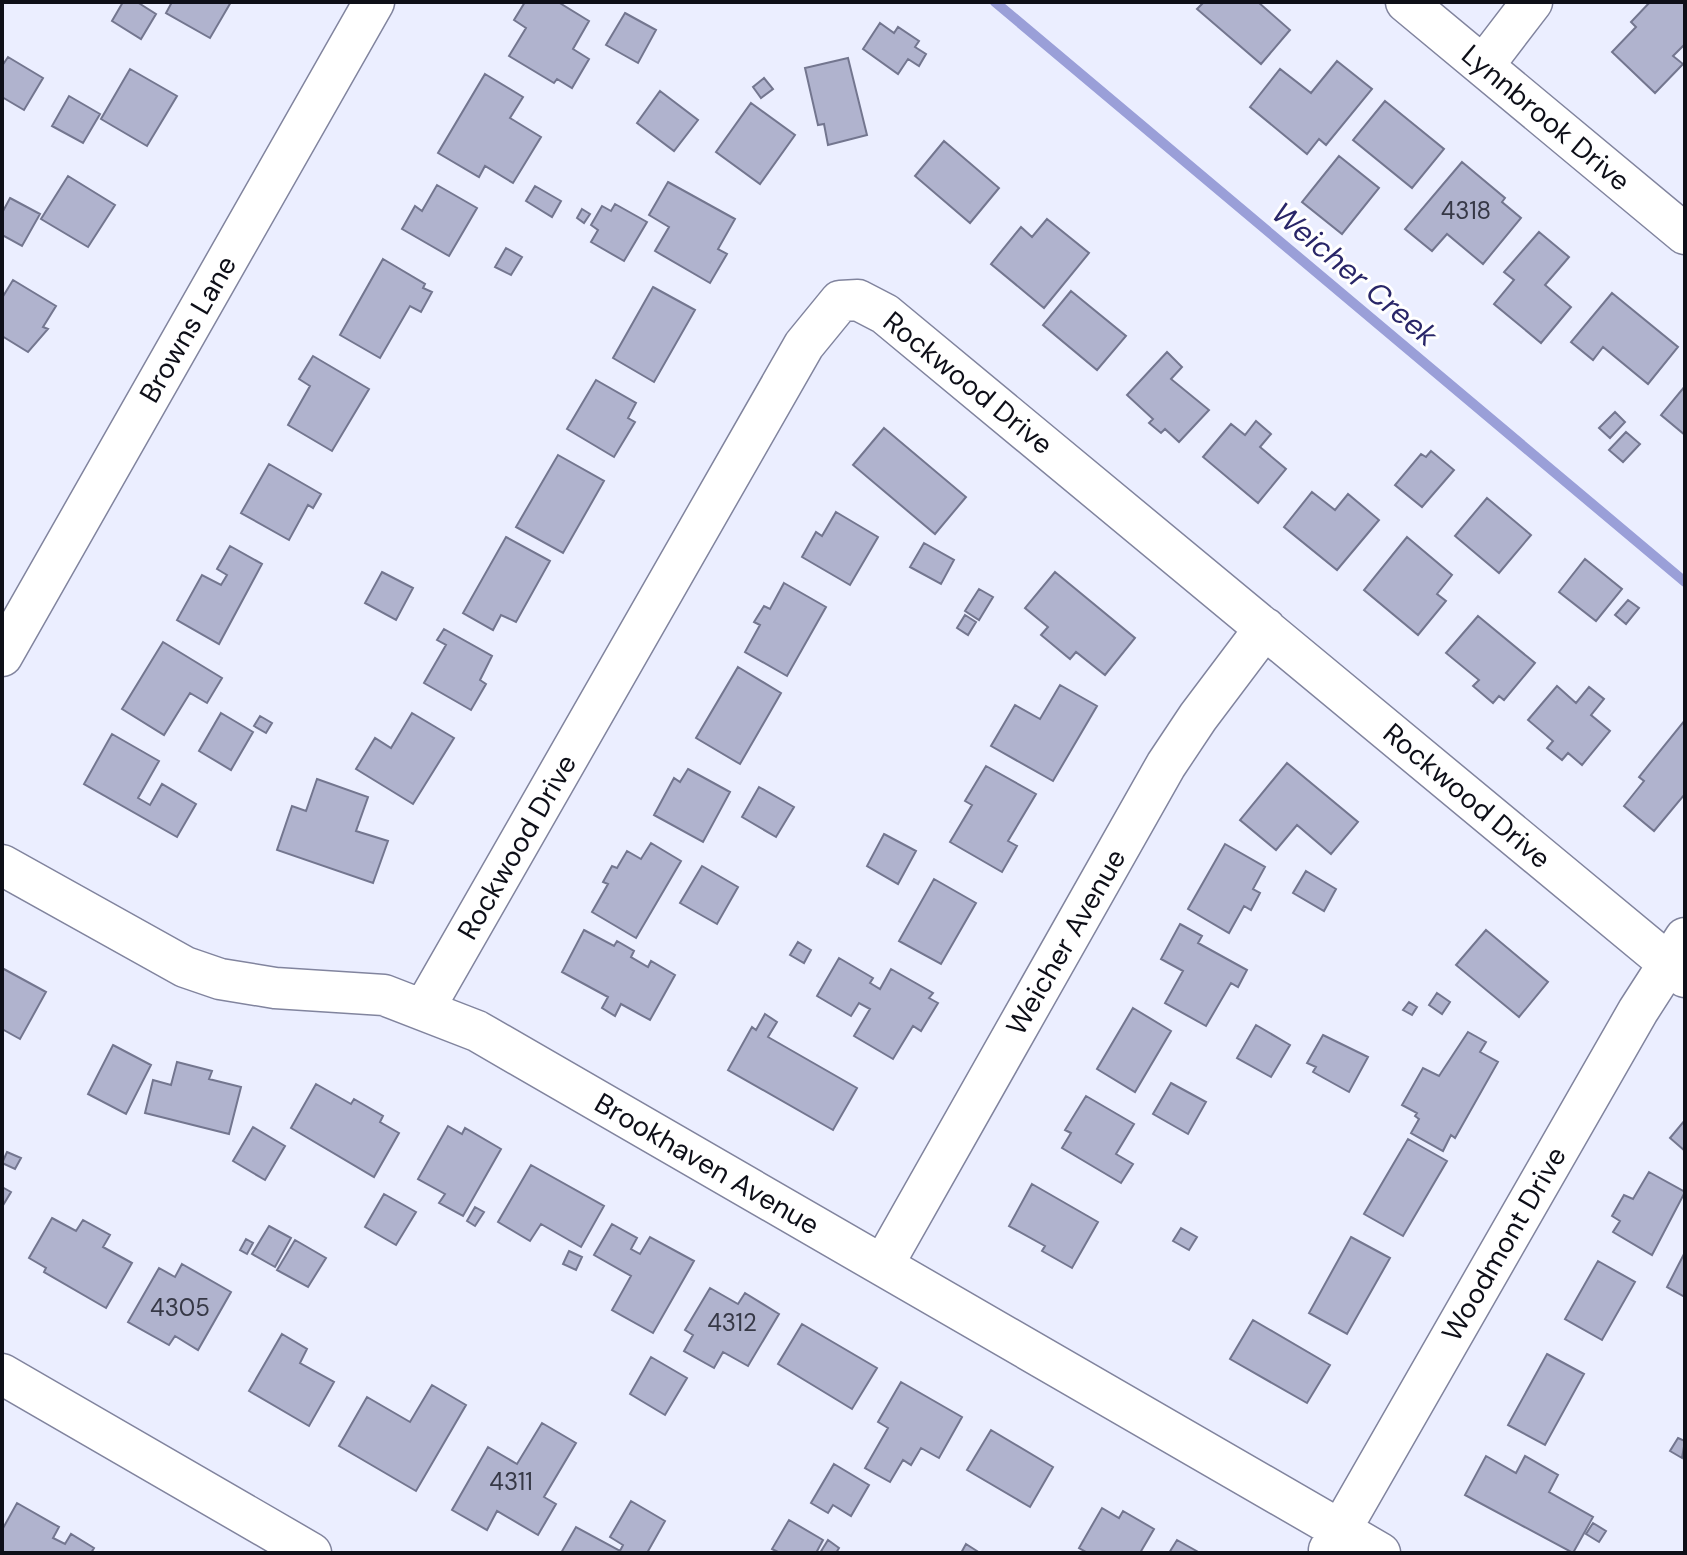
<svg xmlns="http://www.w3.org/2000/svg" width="1687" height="1555" viewBox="0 0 1687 1555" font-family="'DM Sans',sans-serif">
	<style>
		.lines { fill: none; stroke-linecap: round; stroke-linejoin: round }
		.stream { stroke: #9a9fd8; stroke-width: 10 }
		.building { fill: #b0b3ce; stroke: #73768f; stroke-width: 2 }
		.minor-casing { stroke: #81849e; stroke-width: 43 }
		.minor { stroke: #fff; stroke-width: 40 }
		.labels { text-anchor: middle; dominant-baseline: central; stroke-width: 6; stroke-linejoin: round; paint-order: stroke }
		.number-label { font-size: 24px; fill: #363846 }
		.street-label { font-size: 28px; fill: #0e0f18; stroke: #fff }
		.water-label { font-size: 30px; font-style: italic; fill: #292668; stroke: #fff }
	</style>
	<rect width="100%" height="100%" fill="#ebeeff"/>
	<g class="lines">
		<path class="stream" d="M995 2 1685 582"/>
	</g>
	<path class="building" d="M123 2H137L156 14 141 39 112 21Z
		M172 2H231L210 38 166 13Z
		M525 2H558L589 21 573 49 589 59 572 88 557 79 554 83 509 56 526 28 514 20Z
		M1204 2H1258L1290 30 1261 64 1197 9Z
		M1650 2H1685V44L1673 56 1683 64 1655 93 1612 52 1636 27 1631 22Z
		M625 13 656 30 638 63 606 45Z
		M880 23 894 33 898 27 919 41 915 47 926 54 919 66 908 59 898 74 863 49Z
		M8 57 43 78 24 110 2 97V66Z
		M848 58 867 135 828 145 824 124 818 125 805 68Z
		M1337 61 1372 89 1326 145 1319 139 1307 154 1250 107 1280 69 1311 93Z
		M130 69 177 96 147 146 101 119Z
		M485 74 523 97 510 118 541 137 513 183 485 166 479 177 438 153Z
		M764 78 773 89 761 98 753 87Z
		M660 91 698 120 674 151 637 123Z
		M69 96 100 114 83 143 52 126Z
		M1385 101 1444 149 1412 188 1353 140Z
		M751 103 795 135 760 184 716 152Z
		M944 141 999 188 970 223 915 176Z
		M1339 156 1379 188 1342 234 1302 202Z
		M1462 162 1505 198 1502 202 1521 218 1483 264 1447 234 1432 251 1405 229Z
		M68 176 115 205 88 247 41 219Z
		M668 182 735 219 718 249 727 254 710 283 655 251 669 227 649 215Z
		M437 185 477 208 449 256 402 229 415 206 422 211Z
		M535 186 561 201 552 217 526 201Z
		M10 198 40 214 22 246 2 235V213Z
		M615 204 647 222 624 261 591 242 598 230 591 225 602 206 611 211Z
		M582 209 590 214 584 223 577 218Z
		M1047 219 1089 253 1044 308 991 264 1021 227 1032 237Z
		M1539 232 1569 257 1545 285 1571 307 1541 343 1494 304 1514 280 1504 272Z
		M506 248 522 257 511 275 495 267Z
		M383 259 425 284 423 288 432 292 421 312 410 306 380 358 340 335Z
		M13 280 56 306 43 327 48 329 28 352 2 336V298Z
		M653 287 695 310 654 382 613 358Z
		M1071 291 1126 336 1097 370 1043 325Z
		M1612 293 1678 347 1648 384 1603 347 1593 360 1571 342Z
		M1167 352 1182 367 1171 379 1209 410 1179 442 1165 429 1161 433 1149 423 1153 419 1127 395Z
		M313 356 369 389 332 451 288 425 310 386 299 379Z
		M596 380 636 403 628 418 635 422 614 457 567 429Z
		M1685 386V435L1661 415Z
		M1615 412 1625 422 1610 438 1599 428Z
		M1256 421 1271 434 1260 447 1286 469 1258 503 1203 457 1231 424 1245 435Z
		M884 428 966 497 935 534 853 465Z
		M1626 432 1640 444 1623 462 1609 450Z
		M1431 451 1454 470 1422 507 1395 485 1421 454 1426 457Z
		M558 455 604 481 563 553 516 527Z
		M269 464 321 494 313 508 308 505 289 540 241 513Z
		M1312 492 1335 510 1348 494 1379 520 1337 570 1284 527Z
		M1487 498 1531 535 1499 573 1455 536Z
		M836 512 878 537 850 585 802 557 816 532 822 536Z
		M506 537 550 561 516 622 501 615 493 630 463 613Z
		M1407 537 1452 575 1437 594 1446 601 1418 635 1364 590Z
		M924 543 954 560 941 584 910 567Z
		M230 546 262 564 219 644 177 620 202 575 221 585 227 575 217 569Z
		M1585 559 1622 589 1596 621 1559 592Z
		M382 572 413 588 396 620 365 603Z
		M1055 572 1135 638 1105 675 1076 652 1070 659 1041 635 1048 627 1025 608Z
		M784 583 826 607 787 676 745 652 760 625 754 622 764 606 770 609Z
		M979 589 993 597 979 620 965 611Z
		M1628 600 1639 608 1626 624 1615 615Z
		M965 615 976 622 968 635 957 628Z
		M1478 616 1535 663 1504 700 1499 696 1493 703 1473 686 1479 680 1446 653Z
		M444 629 492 656 480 680 486 684 471 710 424 683 446 645 437 640Z
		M163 642 222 678 207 703 190 693 164 735 122 709Z
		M738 667 781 693 740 764 696 738Z
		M1060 685 1097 706 1053 781 991 746 1015 705 1040 719Z
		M1557 686 1576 703 1589 687 1604 699 1591 715 1610 731 1582 765 1568 753 1562 760 1547 748 1553 741 1528 720Z
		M221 713 253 732 231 770 199 751Z
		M412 713 454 738 413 804 356 769 375 738 391 748Z
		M260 716 272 723 266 733 254 726Z
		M1685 720V794L1654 831 1624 806 1644 781 1639 777Z
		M112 734 159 761 138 798 150 805 162 784 196 804 177 837 84 784Z
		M1287 763 1358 822 1331 854 1297 825 1276 850 1240 820Z
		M986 766 1036 794 1008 841 1017 846 1002 872 950 842 972 805 965 801Z
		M688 769 730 792 703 842 654 815 674 778 680 782Z
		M317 779 368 797 356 831 388 841 373 883 277 850 292 806 306 811Z
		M759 787 794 807 776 837 742 817Z
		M884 834 916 851 898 884 867 866Z
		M651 843 681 861 636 938 592 912 608 884 603 882 612 866 617 868 627 851 641 859Z
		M1225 844 1265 867 1253 889 1260 893 1251 910 1244 906 1229 933 1188 909Z
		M702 866 738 887 717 924 680 903Z
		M1306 871 1336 889 1324 911 1293 893Z
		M934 879 976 903 941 964 899 941Z
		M1180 924 1202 936 1198 943 1247 970 1238 987 1231 983 1206 1026 1165 1003 1183 971 1161 959Z
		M584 930 614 946 617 941 634 951 631 957 648 967 651 961 675 975 650 1020 621 1004 615 1016 602 1008 608 997 562 972Z
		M1486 930 1548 982 1519 1017 1456 965Z
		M798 942 811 950 804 963 790 955Z
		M839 958 873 978 870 983 880 989 891 969 933 993 929 998 938 1003 921 1031 913 1026 893 1059 854 1036 870 1009 859 1003 851 1016 817 996Z
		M2 968 46 992 20 1039 2 1029Z
		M1437 993 1450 1002 1442 1014 1429 1005Z
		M1409 1002 1417 1007 1412 1015 1403 1010Z
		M1133 1008 1171 1031 1135 1092 1097 1069Z
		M765 1014 777 1022 768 1037 857 1088 833 1130 728 1070 752 1027 756 1030Z
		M1256 1025 1290 1045 1271 1077 1237 1058Z
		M1468 1032 1486 1042 1480 1052 1498 1062 1455 1138 1451 1135 1443 1151 1411 1133 1419 1119 1415 1116 1417 1113 1402 1105 1423 1068 1439 1076Z
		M1323 1035 1368 1057 1349 1092 1313 1072 1316 1067 1307 1063Z
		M113 1045 151 1065 126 1114 88 1094Z
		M177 1062 212 1071 209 1079 241 1087 229 1134 145 1113 153 1080 171 1085Z
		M1171 1083 1206 1102 1188 1134 1153 1114Z
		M316 1084 351 1104 354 1099 383 1116 380 1122 399 1133 374 1177 291 1128Z
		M1086 1096 1134 1124 1116 1154 1133 1164 1121 1183 1062 1148 1071 1133 1065 1130Z
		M1685 1120V1151L1670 1138Z
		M448 1126 462 1134 465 1128 501 1149 463 1216 439 1203 445 1194 418 1179Z
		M253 1127 285 1146 265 1180 233 1161Z
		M1408 1139 1447 1161 1403 1236 1364 1214Z
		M7 1152 21 1158 15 1169 2 1163Z
		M531 1165 604 1206 581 1247 541 1224 530 1241 498 1222Z
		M1649 1172 1685 1192 1652 1255 1613 1232 1620 1221 1612 1216 1624 1195 1633 1199Z
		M1032 1184 1098 1222 1072 1268 1042 1251 1045 1246 1009 1226Z
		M2 1187 11 1192 2 1207Z
		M384 1194 416 1212 396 1245 365 1227Z
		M475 1207 484 1212 475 1226 467 1221Z
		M52 1218 76 1231 83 1220 110 1235 103 1247 132 1263 106 1308 44 1272 46 1268 29 1258Z
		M612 1224 637 1238 631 1249 640 1254 650 1237 694 1261 653 1333 612 1310 631 1276 594 1255Z
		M269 1226 291 1238 275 1267 252 1254Z
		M1181 1228 1197 1237 1189 1250 1173 1241Z
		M1351 1237 1390 1258 1347 1334 1309 1313Z
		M246 1239 253 1243 247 1254 240 1250Z
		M295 1240 326 1258 308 1287 277 1270Z
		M569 1251 582 1257 576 1270 563 1264Z
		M1684 1254H1685V1297L1667 1287Z
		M1598 1261 1635 1282 1602 1340 1565 1319Z
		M182 1264 231 1292 198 1350 175 1336 169 1345 128 1322 159 1268 175 1277Z
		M710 1288 738 1304 745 1293 779 1314 748 1366 723 1352 714 1368 684 1351 693 1335 685 1330Z
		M1253 1320 1330 1365 1307 1403 1230 1359Z
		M802 1324 877 1368 852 1409 778 1364Z
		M282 1334 307 1349 300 1363 334 1382 309 1426 249 1391Z
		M1547 1354 1584 1374 1545 1445 1508 1425Z
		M651 1357 687 1378 665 1415 630 1394Z
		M901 1382 962 1417 939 1458 921 1448 911 1465 903 1460 890 1482 865 1468 888 1428 878 1422Z
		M432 1385 466 1405 416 1491 339 1446 367 1397 410 1422Z
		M542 1423 576 1443 544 1497 556 1504 538 1535 497 1511 487 1530 452 1510 488 1447 517 1464Z
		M991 1430 1053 1467 1030 1507 967 1470Z
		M1678 1438 1685 1441 1682 1458 1670 1451Z
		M1486 1456 1516 1473 1525 1456 1558 1475 1549 1492 1593 1517 1573 1553 1465 1495Z
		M834 1464 869 1485 851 1516 833 1505 828 1513 811 1503Z
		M631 1501 665 1521 647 1553H561L576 1527 620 1551 623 1545 610 1537Z
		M17 1503 59 1527 53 1538 65 1544 71 1534 94 1548 91 1553H2V1530Z
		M1102 1508 1119 1518 1123 1511 1154 1529 1140 1553H1088L1079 1548Z
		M789 1520 823 1540 816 1553H780L772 1549Z
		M1593 1523 1606 1531 1599 1542 1586 1534Z
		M828 1540 839 1548 836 1553H820Z
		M1177 1540 1200 1553H1169Z
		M966 1544 980 1553H961Z"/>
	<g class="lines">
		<defs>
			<path id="minor" d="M1406 2 1685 234
				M1483 66 1532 2
				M2 656 374 2
				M2 865 185 967 220 979 275 988 384 995 477 1031 1380 1553
				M424 1009 804 345 840 301 858 300 885 314 1685 977
				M883 1265 1166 765 1198 717 1265 628
				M2 1374 311 1553
				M1329 1550 1638 1011 1685 938"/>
		</defs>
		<use href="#minor" class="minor-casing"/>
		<use href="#minor" class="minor"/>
	</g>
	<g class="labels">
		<g class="number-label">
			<text x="1466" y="210">4318</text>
			<text x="180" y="1307">4305</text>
			<text x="732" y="1322">4312</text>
			<text x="511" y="1481">4311</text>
		</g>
		<g class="street-label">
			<text transform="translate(1546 118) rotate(40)">Lynnbrook Drive</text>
			<text transform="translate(188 329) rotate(-60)">Browns Lane</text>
			<text transform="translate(968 383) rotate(39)">Rockwood Drive</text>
			<text transform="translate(1467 796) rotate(40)">Rockwood Drive</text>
			<text transform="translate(517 847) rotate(-60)">Rockwood Drive</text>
			<text transform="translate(1066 942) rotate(-60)">Weicher Avenue</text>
			<text transform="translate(707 1164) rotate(30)">Brookhaven Avenue</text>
			<text transform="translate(1504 1244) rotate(-60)">Woodmont Drive</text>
		</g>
		<g class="water-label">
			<text transform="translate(1355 274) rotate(40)">Weicher Creek</text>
		</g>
	</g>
	<rect width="1687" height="1555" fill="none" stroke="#0e0f18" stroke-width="8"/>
</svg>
